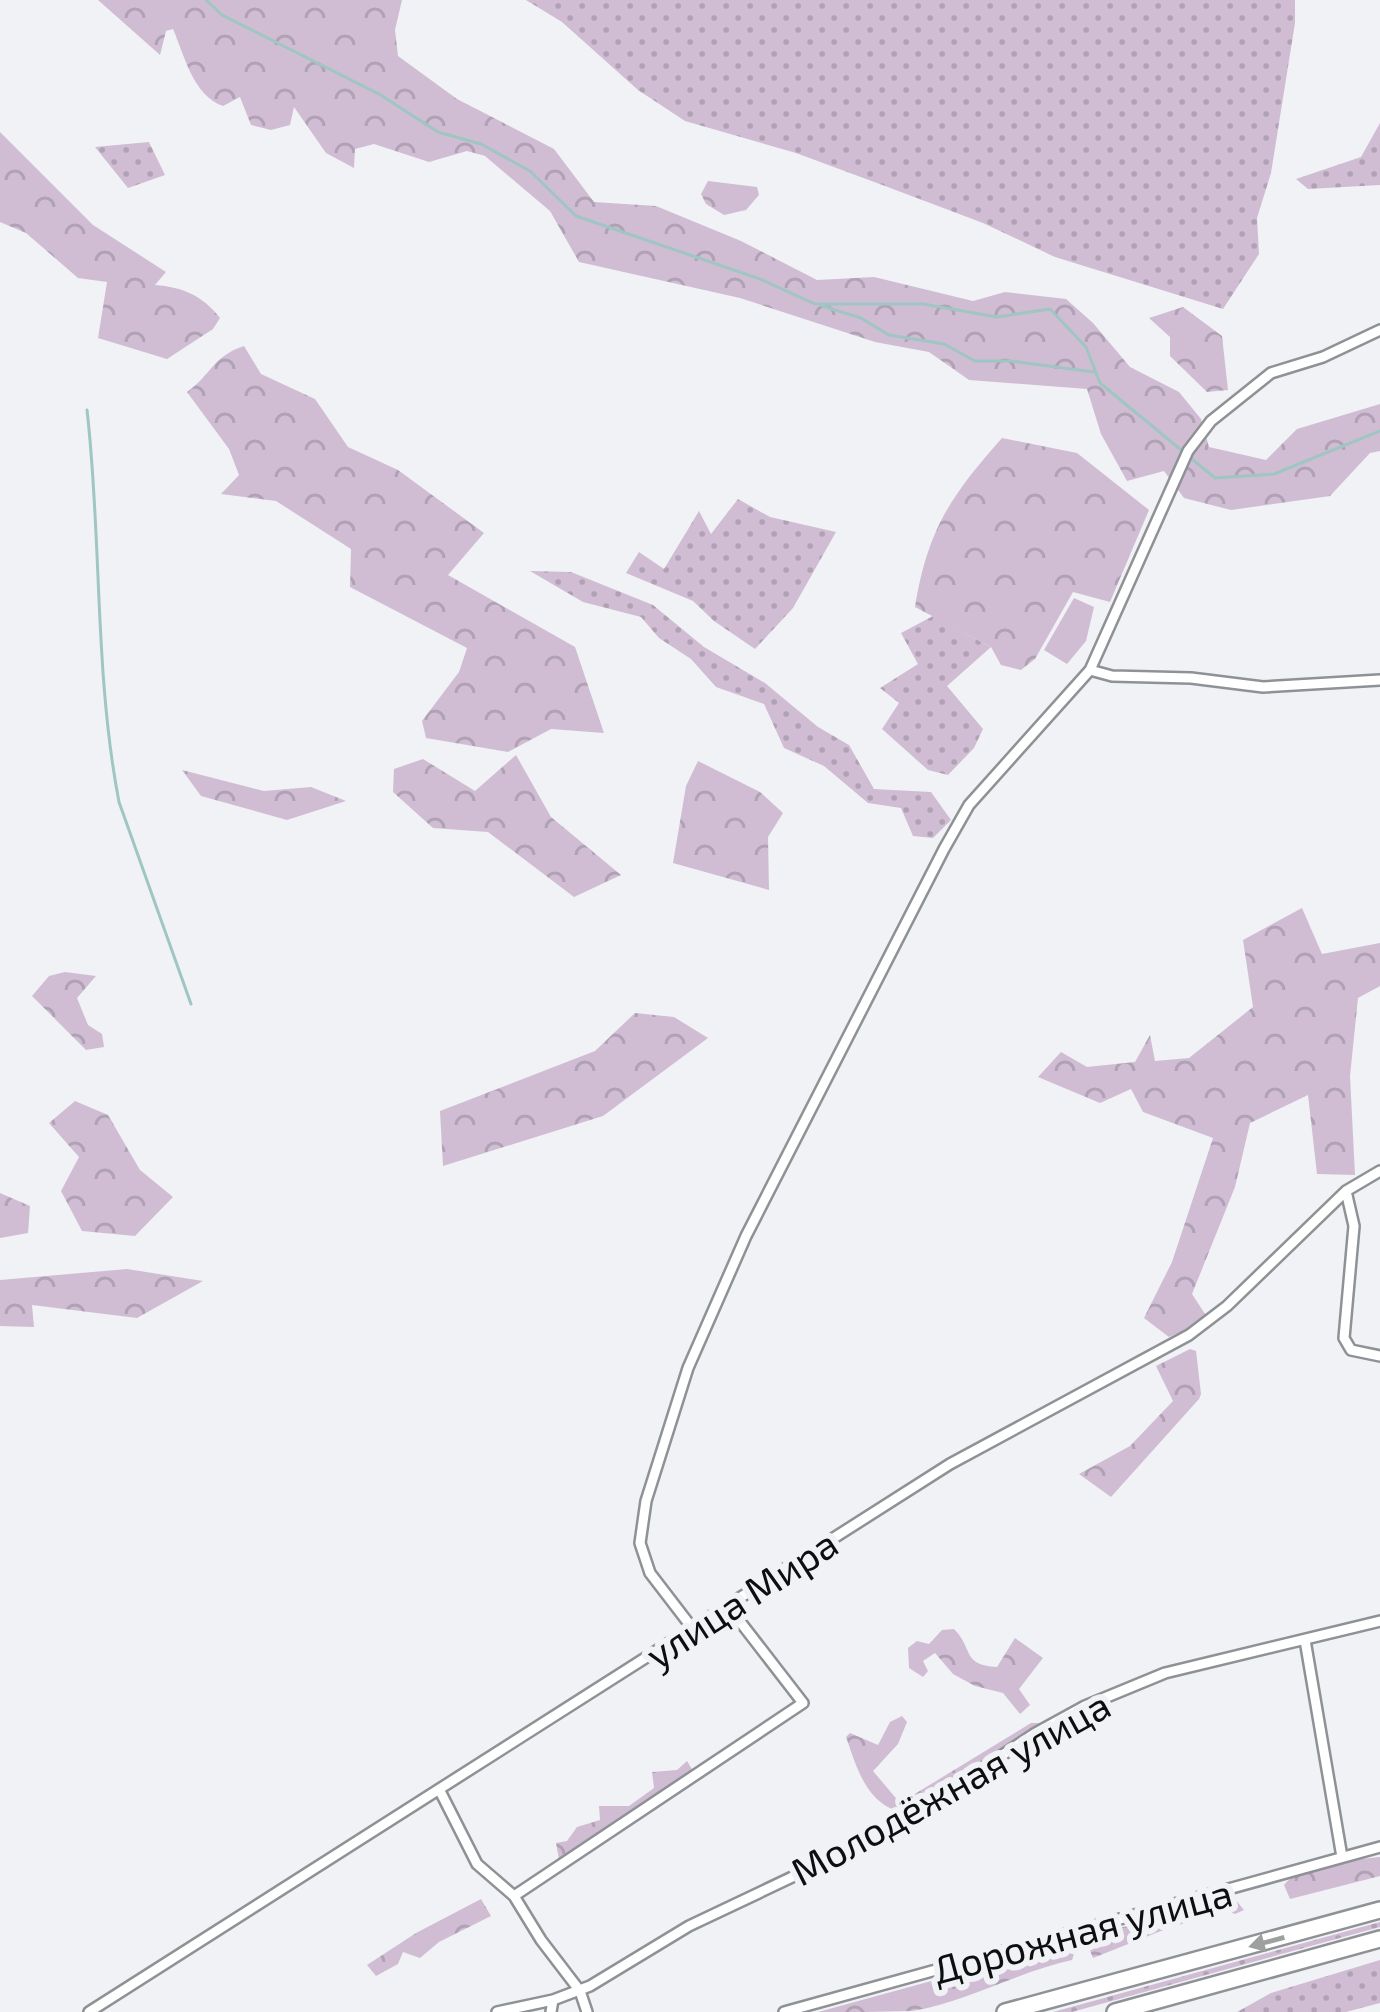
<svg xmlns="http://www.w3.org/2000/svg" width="1380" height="2012" viewBox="0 0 1380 2012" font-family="'Exo 2',sans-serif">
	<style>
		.grass { fill: url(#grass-dots) }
		.forest { fill: url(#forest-crowns) }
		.park { fill: #d0bdd4 }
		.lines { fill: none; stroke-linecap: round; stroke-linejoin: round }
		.stream { stroke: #9fc6c2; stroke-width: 3 }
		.street-casing { stroke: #8f9295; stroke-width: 14 }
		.primary-casing { stroke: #8f9295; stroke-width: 20 }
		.street { stroke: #fff; stroke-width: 9 }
		.primary { stroke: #fff; stroke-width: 15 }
		.oneway { fill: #9e9f9f }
		.labels { text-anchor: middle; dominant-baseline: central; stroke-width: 12; stroke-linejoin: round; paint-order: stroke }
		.street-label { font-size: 39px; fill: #0d0e0f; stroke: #f0f2f5 }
	</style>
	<defs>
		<pattern id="grass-dots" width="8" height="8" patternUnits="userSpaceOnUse" patternTransform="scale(3)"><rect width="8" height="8" fill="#d0bdd4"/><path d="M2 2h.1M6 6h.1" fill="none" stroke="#b1a1b5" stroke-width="1.8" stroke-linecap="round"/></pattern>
		<pattern id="forest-crowns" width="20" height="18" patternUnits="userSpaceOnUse" patternTransform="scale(3)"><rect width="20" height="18" fill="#d0bdd4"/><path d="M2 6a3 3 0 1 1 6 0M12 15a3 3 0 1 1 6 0" fill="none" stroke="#b1a1b5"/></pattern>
	</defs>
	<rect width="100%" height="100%" fill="#f0f2f5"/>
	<path class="grass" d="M526 0H1295V23L1271 173 1257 218 1259 254 1223 309 1055 257 983 223 885 186 796 153 685 121 638 90 562 22Z
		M1380 123V185L1308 189 1296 179 1361 157Z
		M149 142 165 175 128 188 95 147Z
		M738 499 770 517 836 532 793 608 755 649 714 621 693 601 626 573 639 552 664 569 699 511 711 534Z
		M530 571 571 572 653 605 704 647 765 683 818 727 849 745 874 789 931 792 951 820 933 838 913 836 901 808 868 803 824 766 784 748 764 704 716 687 691 659 659 638 641 617 583 602Z
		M933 616 991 647 947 686 983 729 974 748 948 775 928 770 882 729 899 703 880 688 918 664 901 633Z
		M1380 1922V1927L1072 2012H1053Z
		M1380 1960V2003L1346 2012H1237L1271 1993Z"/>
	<path class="forest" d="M98 0H402L395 30 398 56 457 99 554 149 594 202 656 206 741 241 817 280 874 277 973 301 1005 292 1066 299 1093 323 1130 367 1179 392 1201 419 1209 447 1266 460 1297 429 1380 404V451L1370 453 1330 496 1231 510 1184 498 1164 471 1127 481 1101 434 1087 389 969 380 929 352 875 342 740 298 579 262 550 211 485 156 467 151 429 162 374 144 355 149 354 168 326 153 294 107 290 125 271 130 251 125 240 97 223 106C193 95 185 57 173 29L166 31 160 55Z
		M0 132 93 225 166 272 155 285C183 287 203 296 220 318L213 329 167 359 98 338 107 282 78 278 26 233 0 222Z
		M708 181 757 187 759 195 746 210 724 215 706 204 701 194Z
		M1183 307 1222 336 1228 390 1207 392 1170 356V337L1149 318Z
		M244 346 261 374 315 399 348 447 398 470 484 533 448 575 575 647 604 733 551 729 508 752 426 738 422 721 459 672 467 648 350 587 351 549 276 501 221 494 239 475 229 449 187 392C212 374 213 356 244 346Z
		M1002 438 1077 453 1149 510 1110 602 1073 592 1035 659 1021 670 1001 665 991 647 915 607C928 529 950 497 1002 438Z
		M516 755 551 817 621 875 574 897 488 832 433 828 393 792 394 769 423 759 475 791Z
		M698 761 760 792 783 813 768 837 769 890 673 863 686 786Z
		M182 770 264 791 311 787 346 801 287 820 201 796Z
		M1302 908 1322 954 1380 943V986L1358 998 1350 1076 1355 1175 1317 1174 1308 1095 1250 1123 1235 1187 1192 1294 1209 1320 1169 1337 1144 1318 1172 1262 1213 1138 1143 1112 1131 1089 1100 1103 1038 1077 1061 1052 1087 1067 1135 1062 1150 1035 1155 1061 1189 1058 1253 1007 1243 940Z
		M65 972 96 976 77 998 88 1025 102 1034 104 1047 86 1050 32 996 49 976Z
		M635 1013 674 1017 708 1038 603 1116 443 1166 440 1111 595 1051Z
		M75 1101 108 1115 140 1170 173 1197 135 1236 82 1231 61 1191 79 1157 49 1123Z
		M0 1193 30 1206 28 1233 0 1238Z
		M127 1269 203 1281 137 1318 32 1305 34 1327 0 1326V1280Z
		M1190 1349 1196 1351 1201 1394 1199 1399 1111 1497 1079 1474 1130 1446 1173 1401 1156 1366Z
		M954 1629C974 1649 961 1665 997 1667L1015 1638 1043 1658 1019 1689 1030 1705 1020 1714 1003 1693 975 1686 953 1674 935 1653 923 1661 928 1671 923 1677 909 1668 908 1648 917 1641 929 1644 942 1630Z
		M902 1716 907 1722 898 1744 873 1771 900 1803 1031 1723H1044L907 1814C867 1806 858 1771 846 1737L850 1733 878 1745 890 1722Z
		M687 1761 693 1771 559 1859 556 1843 567 1841 577 1827 600 1820 599 1806H629L654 1788 652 1772 677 1770Z
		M1380 1857V1876L1290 1899 1284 1885C1302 1863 1353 1860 1380 1857Z
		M481 1899 491 1916 439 1942 420 1958 403 1952 398 1964 376 1976 367 1965 416 1933Z
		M1235 1899 1244 1910 1235 1914 1229 1911 1171 1927 1093 1958 1087 1943 1097 1931 1160 1921 1201 1904Z
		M1063 1945 1076 1948 1072 1960C1017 1972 967 2002 912 2011 882 2012 848 2012 818 2012Z"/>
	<path class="park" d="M1074 598 1094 607 1086 641 1067 664 1044 650Z"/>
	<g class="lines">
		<path class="stream" d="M206 0 222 15 379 94 438 132 481 144 530 171 576 216 760 279 815 304H923L997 317 1050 309 1086 347 1100 383 1215 478 1274 474 1380 431
			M822 306 861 318 889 335 944 344 975 361H1010L1094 372
			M87 410C102 540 94 672 119 802L191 1004"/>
		<defs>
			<path id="street" d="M1090 670 1112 676 1191 678 1263 687 1380 680
				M1346 1191 1354 1226 1344 1338 1351 1350 1380 1356
				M693 1629 650 1573 640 1543 646 1501 688 1368 746 1236 944 849 969 805 1090 670 1188 451 1211 421 1271 373 1323 357 1380 330
				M1305 1640 1342 1857
				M440 1791 477 1864 514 1896 541 1940 580 1991 587 2012
				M514 1896 803 1703 728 1606
				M89 2012 950 1464 1189 1335 1227 1306 1346 1191 1380 1171
				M497 2012 553 2000
				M551 2012 553 2000 590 1986 689 1926 885 1833 1034 1734 1085 1706 1165 1673 1380 1621
				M784 2012 1380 1847"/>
			<path id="primary" d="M1005 2012 1380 1910
				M1115 2012 1380 1939"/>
		</defs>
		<use href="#street" class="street-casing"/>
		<use href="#primary" class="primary-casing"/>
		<use href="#street" class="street"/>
		<use href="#primary" class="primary"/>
	</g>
	<defs><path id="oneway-solid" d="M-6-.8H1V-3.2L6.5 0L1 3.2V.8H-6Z" transform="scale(3)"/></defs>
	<use class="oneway" href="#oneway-solid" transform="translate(1267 1942) rotate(165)"/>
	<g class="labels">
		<g class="street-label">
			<text transform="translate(741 1598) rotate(-33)">улица Мира</text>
			<text transform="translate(950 1787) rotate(-29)">Молодёжная улица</text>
			<text transform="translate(1082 1930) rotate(-15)">Дорожная улица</text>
		</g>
	</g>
</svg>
